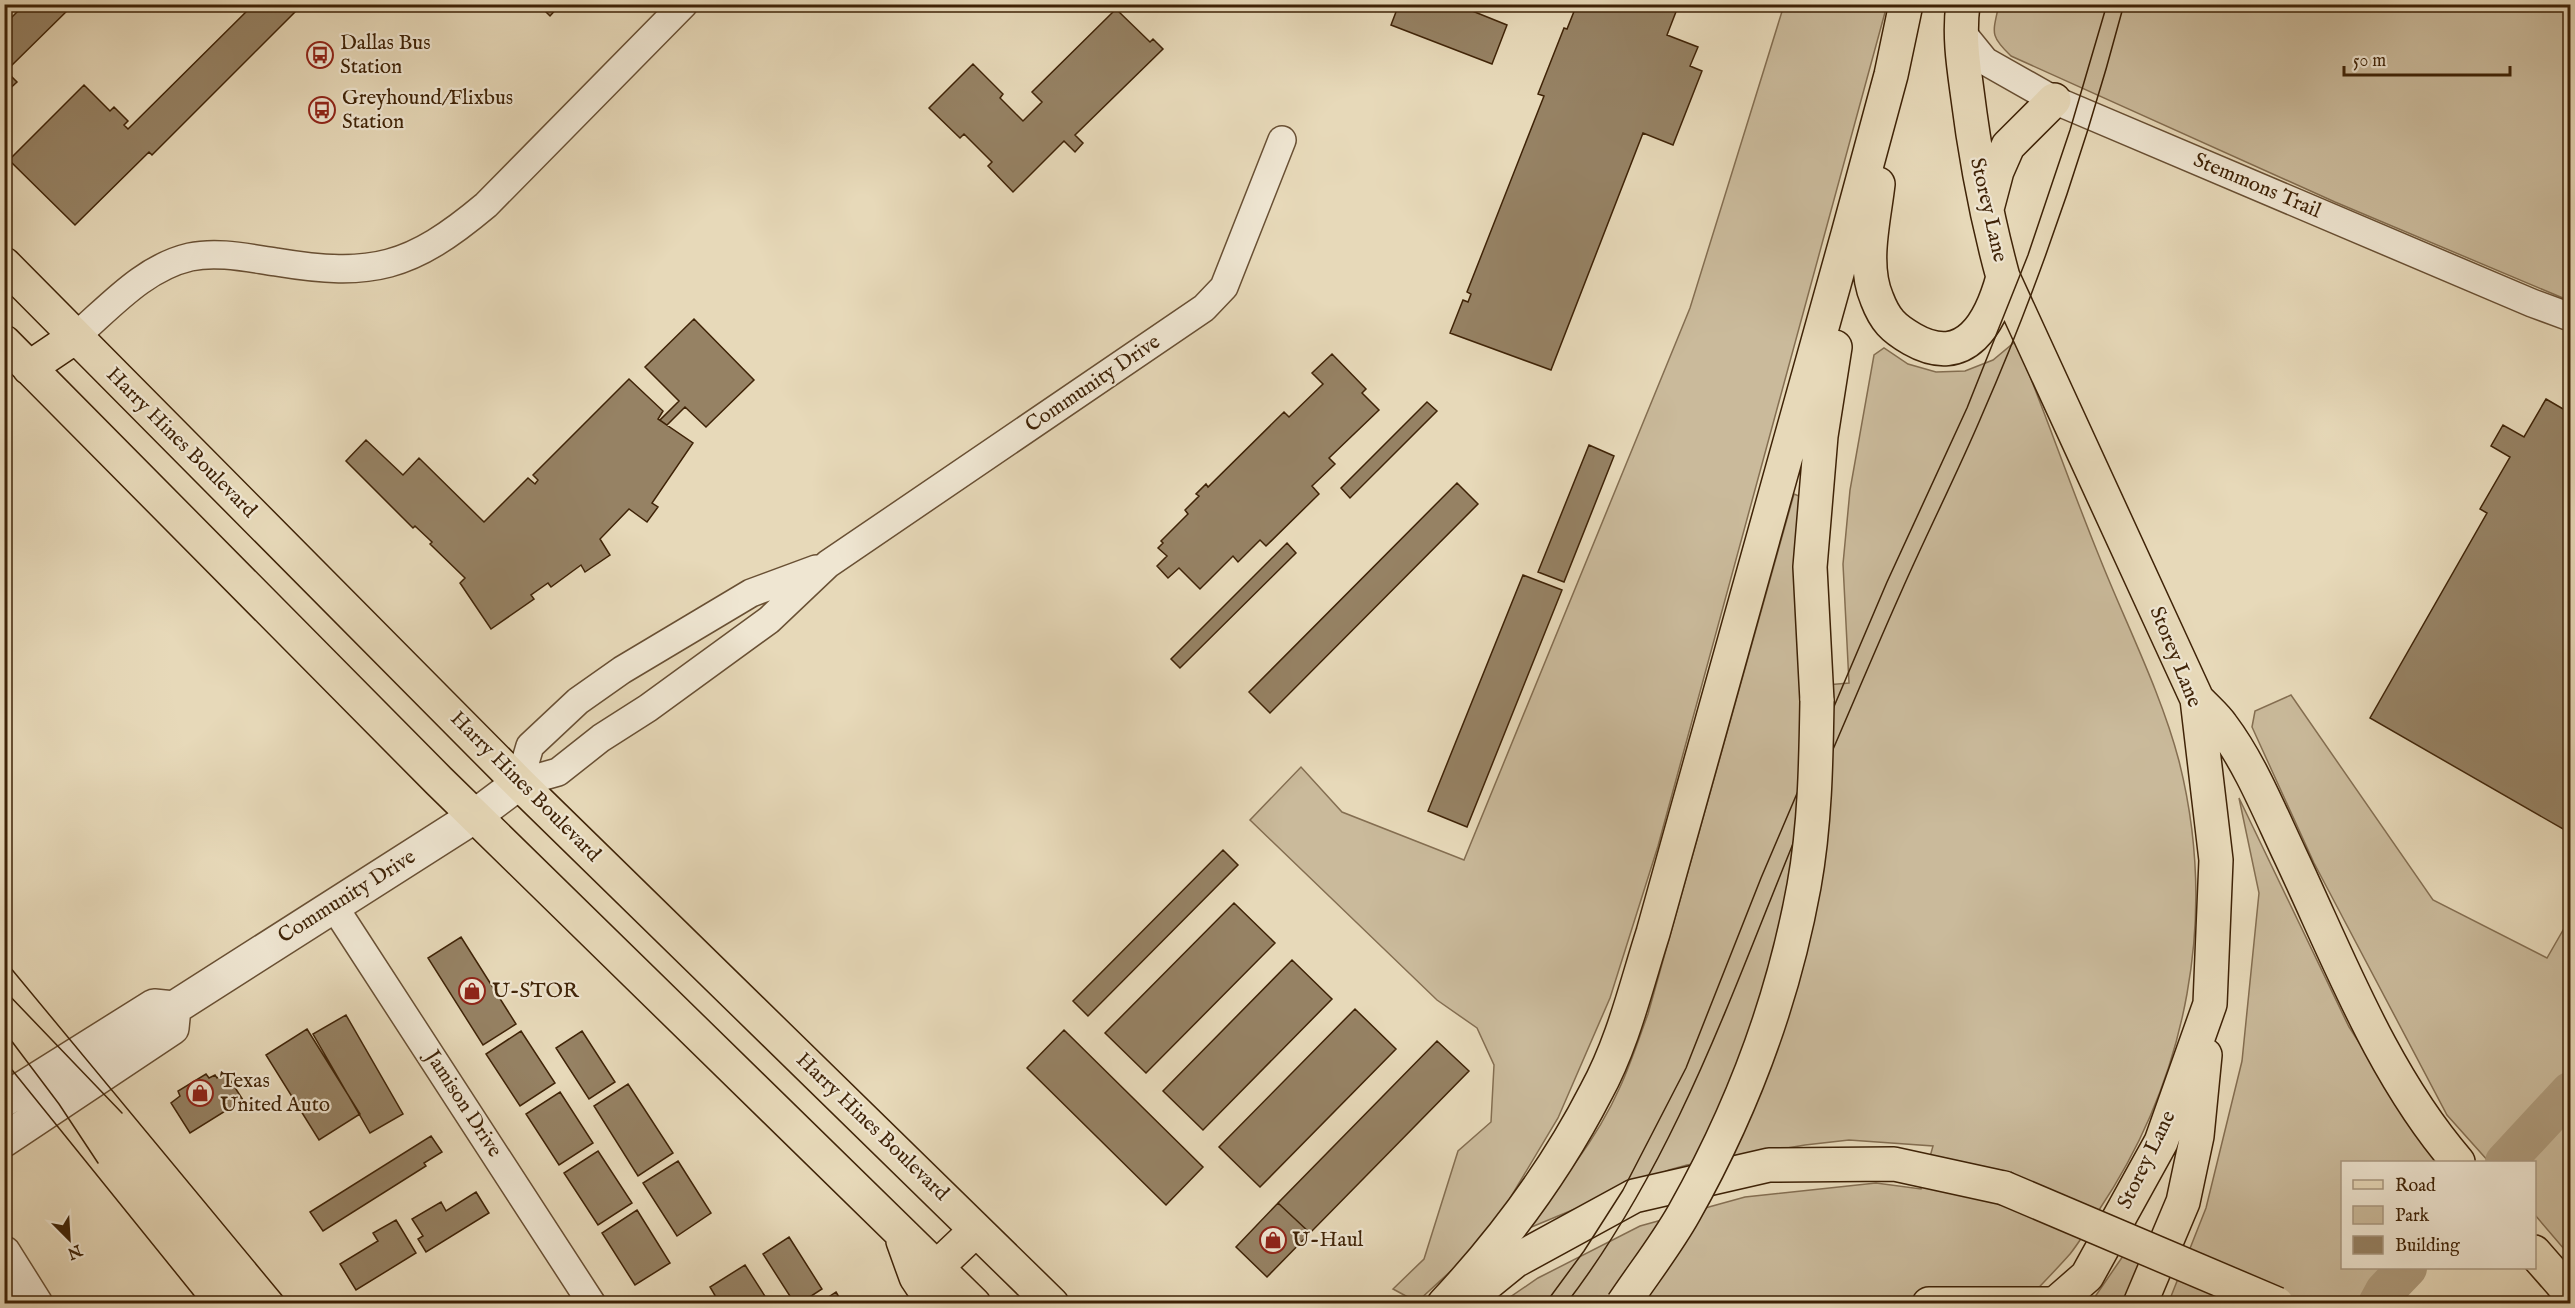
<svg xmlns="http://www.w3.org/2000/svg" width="2575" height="1308" viewBox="0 0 2575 1308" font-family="'IM FELL English',serif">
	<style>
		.green { fill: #caba9b; stroke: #846e51; stroke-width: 1.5 }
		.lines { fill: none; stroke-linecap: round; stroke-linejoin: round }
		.river { stroke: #ae9b7c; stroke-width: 40 }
		.building { fill: #968264; stroke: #3f2307; stroke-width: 1.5 }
		.minor-casing { stroke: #695034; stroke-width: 30 }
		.tertiary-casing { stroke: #695034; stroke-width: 36 }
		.primary-casing { stroke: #3f2307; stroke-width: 36 }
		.trunk-casing { stroke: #3f2307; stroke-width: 36 }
		.minor { stroke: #efe6d2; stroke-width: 27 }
		.tertiary { stroke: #efe6d2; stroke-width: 33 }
		.primary { stroke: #e7d9b9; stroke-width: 33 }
		.trunk { stroke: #e7d9b9; stroke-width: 33 }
		.tram { stroke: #3f2307; stroke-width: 1.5 }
		.primary-bridge-casing { stroke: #3f2307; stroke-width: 36; stroke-linecap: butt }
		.trunk-bridge-casing { stroke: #3f2307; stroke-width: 36; stroke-linecap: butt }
		.primary-bridge { stroke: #e7d9b9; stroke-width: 33 }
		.trunk-bridge { stroke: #e7d9b9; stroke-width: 33 }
		.labels { text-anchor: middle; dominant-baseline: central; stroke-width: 4.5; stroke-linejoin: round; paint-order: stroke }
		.poi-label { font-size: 21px; fill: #3f2307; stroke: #efe6d2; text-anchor: start }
		.street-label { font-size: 21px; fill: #3f2307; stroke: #efe6d2 }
	</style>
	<rect width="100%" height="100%" fill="#e7d9b9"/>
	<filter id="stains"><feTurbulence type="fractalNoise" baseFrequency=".00333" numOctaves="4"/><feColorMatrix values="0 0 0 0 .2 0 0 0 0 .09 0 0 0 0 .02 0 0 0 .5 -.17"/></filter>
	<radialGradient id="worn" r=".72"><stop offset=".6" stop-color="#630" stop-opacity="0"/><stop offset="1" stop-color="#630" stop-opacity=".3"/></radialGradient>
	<path class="green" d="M1999 4 2570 5V301L2335 202 2011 56C1989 35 1993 33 1999 4Z
		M1784 5H1887L1658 846 1610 998 1558 1118 1503 1210 1465 1258 1417 1302 1393 1289 1424 1259 1458 1151 1491 1122 1494 1065 1477 1028 1437 1000 1250 820 1301 767 1342 812 1464 860 1690 308Z
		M2016 341C2045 412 2070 485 2099 556 2125 622 2161 692 2179 761 2218 916 2188 1077 2099 1210 2090 1225 2081 1240 2070 1254 2055 1271 2039 1287 2024 1303L1500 1304 1538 1278 1640 1226 1745 1197 1876 1183 1921 1189 1933 1146 1849 1140 1805 1145 1687 1165 1669 1170 1517 1233C1556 1192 1597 1139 1620 1087 1631 1063 1639 1038 1648 1014L1794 494 1799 496 1796 549 1803 687 1849 683 1843 564 1850 490 1874 355 1884 348 1908 364 1936 372 1965 371 1993 360Z
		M2291 695 2433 900 2547 958 2570 918V1256L2535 1215 2534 1162H2489L2447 1115 2314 863 2252 727 2255 711Z
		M2239 798 2349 1027 2393 1096 2443 1162H2342V1268H2394L2362 1303 2168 1304 2206 1208 2242 1061 2259 893Z
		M2123 1256 2151 1267 2134 1303 2090 1304Z"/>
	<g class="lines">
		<path class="river" d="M2505 1162 2570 1092
			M2378 1304 2385 1291 2407 1268"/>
	</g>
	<path class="building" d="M25 4H74L6 71 17 82 4 94V25Z
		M254 4H303L152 155 149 152 75 225 9 160 84 85 110 111 114 107 128 121 124 125 128 129Z
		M538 4H561L550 16Z
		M1399 4H1455L1507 25 1492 64 1391 25Z
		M1577 4 1591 8 1593 4H1679L1667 35 1698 47 1690 66 1702 71 1673 145 1643 133 1551 370 1450 333 1463 300 1468 302 1471 294 1467 292 1544 96 1538 94 1564 28 1567 29Z
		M1116 9 1150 42 1153 39 1163 49 1075 135 1083 143 1075 152 1064 141 1013 192 988 166 992 162 964 134 960 138 929 108 973 64 1003 94 1000 98 1023 121 1042 102 1032 92Z
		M694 319 754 380 706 427 685 407 667 425 660 420 679 401 645 367Z
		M1332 354 1366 389 1362 393 1379 410 1329 458 1335 464 1312 486 1319 494 1266 546 1260 540 1238 562 1233 556 1200 589 1179 568 1168 578 1157 566 1167 556 1158 548 1163 543 1161 541 1188 514 1185 510 1199 496 1196 494 1206 484 1208 487 1284 412 1289 417 1323 384 1312 373Z
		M629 379 663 411 658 419 693 443 652 503 658 507 647 522 629 509 600 539 610 555 585 572 581 565 551 587 548 583 531 595 534 599 491 629 460 583 465 578 430 544 432 542 415 526 413 528 346 461 366 440 403 475 419 458 484 522 528 478 535 484 538 480 533 475Z
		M2546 399 2570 413V833L2370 718 2487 513 2480 509 2510 457 2491 446 2503 425 2524 437Z
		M1427 402 1437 411 1350 498 1341 488Z
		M1589 445 1614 456 1564 582 1538 572Z
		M1457 483 1478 504 1270 713 1249 692Z
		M1287 543 1296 553 1180 668 1171 659Z
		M1523 575 1562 590 1467 827 1428 811Z
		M1223 850 1238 865 1088 1016 1073 1001Z
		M1234 903 1275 943 1146 1073 1105 1033Z
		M461 937 516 1024 483 1045 428 958Z
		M1292 960 1332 999 1203 1130 1163 1091Z
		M1355 1009 1396 1049 1260 1187 1219 1147Z
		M346 1015 403 1114 370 1133 313 1034Z
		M307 1029 360 1114 319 1140 266 1055Z
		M1064 1030 1203 1167 1166 1205 1027 1068Z
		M521 1031 555 1083 520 1106 486 1054Z
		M582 1031 615 1082 589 1099 556 1048Z
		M1437 1041 1469 1071 1310 1233 1278 1203Z
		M225 1072 243 1100 190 1133 171 1103 180 1096 178 1091 206 1074 209 1078 215 1075 217 1078Z
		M628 1084 673 1153 638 1176 594 1106Z
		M560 1092 593 1143 559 1165 526 1114Z
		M431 1136 442 1152 424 1163 426 1166 323 1231 310 1212Z
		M598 1151 632 1203 598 1225 564 1173Z
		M678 1161 711 1213 677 1236 643 1183Z
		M476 1192 489 1213 426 1252 418 1239 423 1236 412 1219 441 1202 446 1211Z
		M1278 1203 1310 1233 1267 1277 1236 1247Z
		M637 1210 670 1263 635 1285 602 1233Z
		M396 1220 416 1253 356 1290 340 1264 378 1241 373 1233Z
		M789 1237 822 1289 799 1304H795L763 1254Z
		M745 1265 770 1304H720L710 1287Z
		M836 1292 843 1304H818Z"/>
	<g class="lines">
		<defs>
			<path id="minor" d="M1959 29 1985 61 2054 100 2532 303 2570 317
				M75 337C110 307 143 268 190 257 218 251 248 258 276 262 372 278 411 268 486 205L684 4
				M519 783 558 772 601 738 648 708 769 620 828 564 1204 308 1224 287 1282 140
				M519 783 530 746 578 701 622 670 751 593 816 569
				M333 905 592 1304"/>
			<path id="tertiary" d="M4 1100 154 1006 174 1008 475 816 519 783
				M4 1140 172 1028 174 1008
				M4 1253 36 1304"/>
			<path id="primary" d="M4 264 519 783 1052 1304
				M4 342 439 781 974 1304
				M29 368 75 337
				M903 1241 916 1277 934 1304
				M937 1267 976 1230
				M1462 1304 1515 1261 1634 1196 1769 1165 1894 1164 2004 1188
				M1929 1304H2054"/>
			<path id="trunk" d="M1963 4C1959 34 1963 62 1967 91 1975 155 1986 215 2003 277L2197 699 2216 860 2210 1004 2161 1142 2087 1276 2055 1304
				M1878 184C1874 220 1862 264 1877 299 1885 320 1893 328 1912 339 1966 370 1991 321 2003 277
				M1988 205 1997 171 2008 146 2054 100
				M1846 254 1848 234 1891 75 1906 4
				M2197 699C2205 708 2215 716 2222 726 2250 763 2270 813 2290 855 2339 959 2382 1074 2458 1162
				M1817 701 1810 567 1821 436 1835 347
				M2534 1252 2570 1293
				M1444 1304C1504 1240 1556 1170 1596 1092 1623 1043 1636 986 1653 933L1848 234
				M2140 1304 2183 1202 2197 1136 2205 1055"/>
		</defs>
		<use href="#minor" class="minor-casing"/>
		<use href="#tertiary" class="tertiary-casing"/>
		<use href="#primary" class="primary-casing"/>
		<use href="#trunk" class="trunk-casing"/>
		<use href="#minor" class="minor"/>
		<use href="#tertiary" class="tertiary"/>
		<use href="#primary" class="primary"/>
		<use href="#trunk" class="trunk"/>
		<path class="tram" d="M4 960 289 1304
			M4 990 122 1113
			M4 1031 59 1104 98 1163
			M4 1060 201 1304
			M1545 1304 1584 1251 1623 1190 1686 1068 1761 878 1887 582 1967 408 2028 255 2070 130 2107 4
			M1566 1304C1683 1152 1740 967 1814 793 1844 725 1872 657 1902 590 1928 531 1957 474 1982 415 2040 282 2087 144 2124 4"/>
		<defs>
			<path id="primary-bridge" d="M2004 1188 2277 1304"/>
			<path id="trunk-bridge" d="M1623 1304C1643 1274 1666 1245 1684 1213 1741 1112 1783 1001 1804 886 1815 825 1816 763 1817 701"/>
		</defs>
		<use href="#primary-bridge" class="primary-bridge-casing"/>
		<use href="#trunk-bridge" class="trunk-bridge-casing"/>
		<use href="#primary-bridge" class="primary-bridge"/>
		<use href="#trunk-bridge" class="trunk-bridge"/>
	</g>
	<defs>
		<symbol id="bus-ring" viewBox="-11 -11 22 22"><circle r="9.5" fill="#efe6d2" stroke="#8f2418" stroke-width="1.5"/><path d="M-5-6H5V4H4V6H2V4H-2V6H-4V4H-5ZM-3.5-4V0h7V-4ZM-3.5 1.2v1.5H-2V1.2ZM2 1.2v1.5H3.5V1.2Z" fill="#8f2418"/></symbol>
		<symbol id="shop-ring" viewBox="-11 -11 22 22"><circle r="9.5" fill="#efe6d2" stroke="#8f2418" stroke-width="1.5"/><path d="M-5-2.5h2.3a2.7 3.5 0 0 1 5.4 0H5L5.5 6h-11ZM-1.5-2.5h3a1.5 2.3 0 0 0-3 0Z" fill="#8f2418"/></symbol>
	</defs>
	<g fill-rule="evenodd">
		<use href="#bus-ring" x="305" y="40" width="30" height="30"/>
		<use href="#bus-ring" x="307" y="95" width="30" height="30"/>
		<use href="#shop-ring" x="457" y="976" width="30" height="30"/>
		<use href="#shop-ring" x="185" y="1078" width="30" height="30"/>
		<use href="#shop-ring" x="1258" y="1225" width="30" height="30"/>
	</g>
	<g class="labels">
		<g class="poi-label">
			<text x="340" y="43">Dallas Bus<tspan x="340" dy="24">Station</tspan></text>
			<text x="342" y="98">Greyhound/Flixbus<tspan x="342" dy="24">Station</tspan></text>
			<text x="492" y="991">U-STOR</text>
			<text x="220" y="1081">Texas<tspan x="220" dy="24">United Auto</tspan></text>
			<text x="1292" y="1240">U-Haul</text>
		</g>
		<g class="street-label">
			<text transform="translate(2257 186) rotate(23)">Stemmons Trail</text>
			<text transform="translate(1988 210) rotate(77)">Storey Lane</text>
			<text transform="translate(1093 384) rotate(-34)">Community Drive</text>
			<text transform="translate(181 443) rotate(45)">Harry Hines Boulevard</text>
			<text transform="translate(2175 657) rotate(68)">Storey Lane</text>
			<text transform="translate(525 787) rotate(45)">Harry Hines Boulevard</text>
			<text transform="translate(347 897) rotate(-32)">Community Drive</text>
			<text transform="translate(463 1104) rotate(57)">Jamison Drive</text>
			<text transform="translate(872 1127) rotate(44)">Harry Hines Boulevard</text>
			<text transform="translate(2147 1160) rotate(-64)">Storey Lane</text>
		</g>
	</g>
	<rect width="2575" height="1308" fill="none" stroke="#e7d9b9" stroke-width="24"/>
	<rect x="6" y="6" width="2563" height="1296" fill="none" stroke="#3f2307" stroke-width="3"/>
	<rect x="12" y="12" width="2551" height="1284" fill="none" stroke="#3f2307" stroke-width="1.5"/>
	<rect x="2341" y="1161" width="195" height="108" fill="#efe6d2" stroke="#a99881" stroke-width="1.5"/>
	<rect x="2353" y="1180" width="30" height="9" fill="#e7d9b9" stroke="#a99881" stroke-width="1.5"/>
	<text x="2395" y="1191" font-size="18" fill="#3f2307">Road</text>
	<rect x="2353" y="1206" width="30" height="18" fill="#caba9b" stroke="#a99881" stroke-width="1.5"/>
	<text x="2395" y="1221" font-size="18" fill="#3f2307">Park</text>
	<rect x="2353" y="1236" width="30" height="18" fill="#968264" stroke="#a99881" stroke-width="1.5"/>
	<text x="2395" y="1251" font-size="18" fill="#3f2307">Building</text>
	<g transform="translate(69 1239) rotate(156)" stroke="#efe6d2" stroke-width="4.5" paint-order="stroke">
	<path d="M0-4.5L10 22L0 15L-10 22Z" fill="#3f2307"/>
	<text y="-9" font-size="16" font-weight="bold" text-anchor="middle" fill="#3f2307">N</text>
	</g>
	<path d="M2344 66v9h166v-9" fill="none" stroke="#3f2307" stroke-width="3"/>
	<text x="2353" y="66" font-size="18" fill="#3f2307" stroke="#efe6d2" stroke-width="4.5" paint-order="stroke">50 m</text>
	<rect width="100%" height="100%" filter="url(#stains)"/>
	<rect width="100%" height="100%" fill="url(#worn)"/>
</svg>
